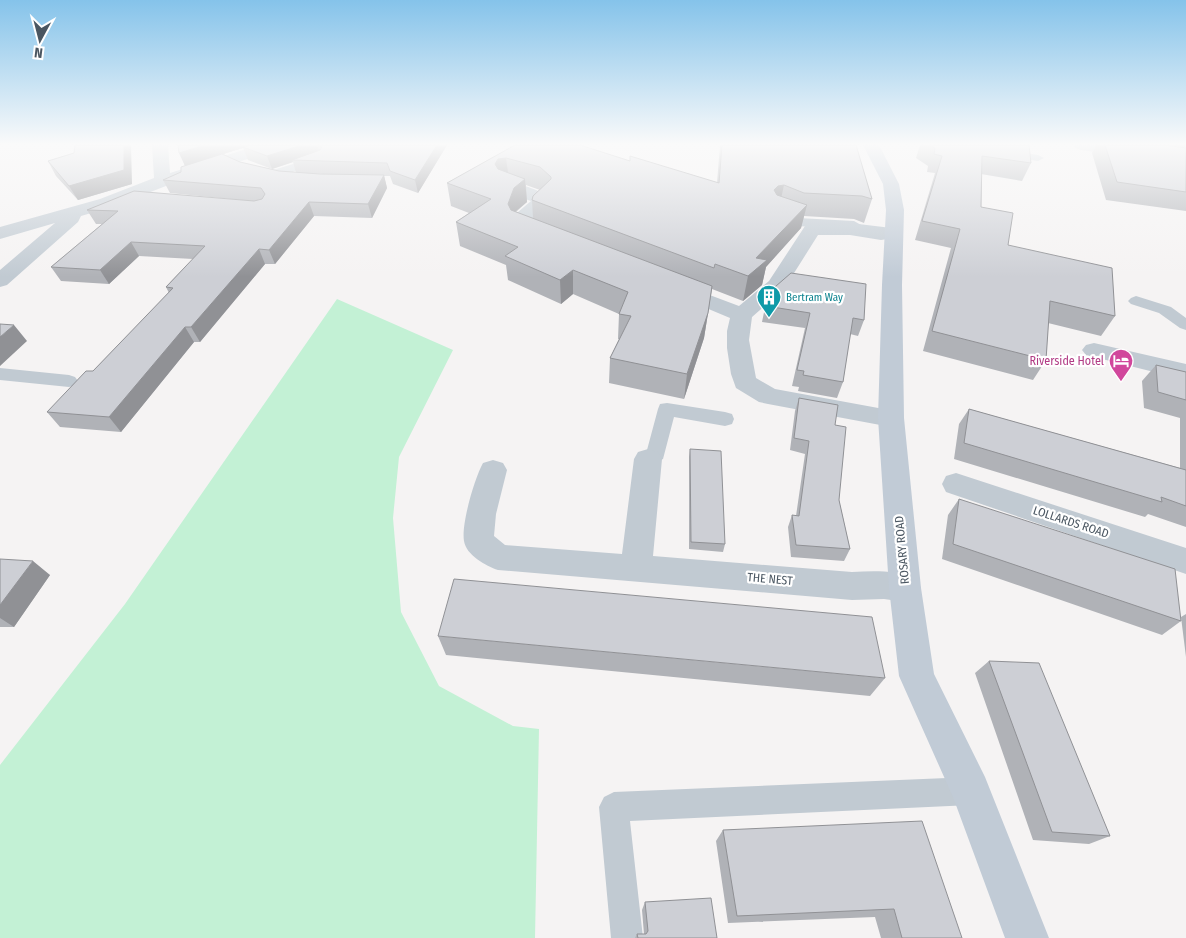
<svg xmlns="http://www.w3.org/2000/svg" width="1186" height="938" viewBox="0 0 1186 938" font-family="'Fira Sans Condensed',sans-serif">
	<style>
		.green { fill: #c3f1d5 }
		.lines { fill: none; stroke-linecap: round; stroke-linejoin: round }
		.lane { fill: #c1cad2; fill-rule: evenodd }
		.street { fill: #c1cad2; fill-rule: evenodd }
		.secondary { fill: #c1cbd6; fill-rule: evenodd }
		.wall { fill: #b0b2b7; fill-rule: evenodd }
		.shaded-wall { fill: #909195 }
		.building { fill: #cdcfd5; stroke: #909195 }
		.labels { text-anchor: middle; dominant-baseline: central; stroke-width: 4.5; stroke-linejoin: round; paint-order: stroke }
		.far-culture-label { font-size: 11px; fill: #0d838f; stroke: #fff; text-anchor: start }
		.hotel-label { font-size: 12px; fill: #b23c85; stroke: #fff; text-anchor: end }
		.street-label { font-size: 12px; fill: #4a5661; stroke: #fff }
	</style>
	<rect width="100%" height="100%" fill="#f5f3f3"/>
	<path class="green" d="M337 299 453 350 399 457 393 518 401 612 439 686 513 726 539 729 535 938H0V765L125 604Z"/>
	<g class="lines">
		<path class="lane" d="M1003 150 1038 155 1044 158 1038 161 999 155 997 153 999 151Z
			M319 156 323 158 325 160 323 162 271 179 265 175 267 172Z
			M778 210 798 218 854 221 861 225 854 229 796 226 773 217 771 214 773 211Z
			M1136 296 1171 307 1186 318V330L1180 328 1159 313 1131 304 1128 301 1131 298Z
			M0 368 69 375 75 377 78 381 75 385 69 387 0 380Z
			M667 403 725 412 732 414 734 419 732 424 725 426 674 417 663 459 648 466 641 464 638 459 641 454 647 450 658 409 660 404Z
			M971 777 981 781 985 791 981 801 971 805 630 821 643 938H611L599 807 604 797 614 792Z"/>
		<path class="street" d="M152 145H168L170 173 259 145H283L281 148 171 184 112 207 81 216 78 222 7 285 0 287V270L55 223 0 239V227L100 199 154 178Z
			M1074 145H1117L1186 155V165L1081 150 1076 148Z
			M508 182C522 185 542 189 551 201L533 218 531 225 551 233 553 237 551 241C540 244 518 237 512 228L518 212 531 201 502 191 499 187 502 183Z
			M850 223 900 229 902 233 900 237 881 240 850 235H818L784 289 752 317 749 340 756 378 775 389 900 412 904 418 900 424 891 427 768 404 759 402 736 388 731 374 727 348V331L730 318 668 292 665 288 668 284 675 282 739 306 769 281 805 226Z
			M1094 343 1186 364V380L1086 355 1082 350 1086 345Z
			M648 449 658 452 662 459 653 556 852 572C874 571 895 570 916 578L921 588 916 598 905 602 884 599 852 600 498 570C486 566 466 555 464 541 461 524 475 477 483 463L493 460 503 463 507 470 496 514 494 536 505 545 622 554 634 459 638 452Z
			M956 473 1186 548V574L946 492 942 484 946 476Z"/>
		<path class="secondary" d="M863 145H879L899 184 904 210 902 285 904 418 921 588 934 674 985 777 1049 938H1005L953 797 899 676 889 588 878 418 882 285 886 210 883 184Z"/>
	</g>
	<path class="wall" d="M178 145H447L418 193 393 184 390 176H384L387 188 372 218 314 216 275 264H265L200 342H194L121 432 60 427 47 412 93 371 169 293 166 287 193 259 139 256 109 284 61 281 51 267 102 224H96L87 210 250 201 170 193 163 180 181 172 185 166ZM243 148 248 160 272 169 293 162 296 173 279 171 240 162 223 154ZM302 173 346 175 320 174Z
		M515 145 630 161 717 183 720 145H856L872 199 864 223 854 219 804 216 801 228 766 267 762 285 743 301 712 289 704 338 684 399 609 383 610 358 619 339H618L619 314 573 294 561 304 508 280 506 265 460 246 456 222 469 213 451 206 447 183ZM526 185 540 190 532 200 533 218 516 212 527 202Z
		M920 145H1029L1031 163 1022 181 981 174V207L1008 245 1115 316 1101 336 1048 323 1046 360 1033 380 923 351 951 248 915 240 935 173 927 172 928 166 916 158Z
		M1097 145H1186V211L1106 200 1092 153Z
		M48 161 132 184 78 200 56 176Z
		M768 293 864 320 858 336 850 334 843 382 837 398 798 391 799 387 792 386 805 328 762 322Z
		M1156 365 1186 372V527L1148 514 1145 517 954 459 959 424 969 409 1180 468V418L1144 408 1142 381Z
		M799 398 835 425 839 500 850 549 844 561 791 557 788 527 792 515 796 516 805 454 790 450 795 411Z
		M690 449 725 544 723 552 689 549V457Z
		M959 499 1181 621 1162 635 942 559 948 515Z
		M0 559 50 575 14 627H0Z
		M1186 614V657L1181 617Z
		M438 636 885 678 870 696 446 655Z
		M989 661 1110 836 1089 844 1033 840 975 673Z
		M723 830 962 938H881L875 917 728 923 716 841Z
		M645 902 717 938H635L637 934H644L642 910Z"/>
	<path class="shaded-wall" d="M124 145H131L132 184 78 200 69 186Z
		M205 145H252L185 166 179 153Z
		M302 145H317L320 154 292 160 293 162 272 169 267 156Z
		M437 145H447L418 193 415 180Z
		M506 158 509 180 500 182 495 164 498 159Z
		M384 175 387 188 372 218 368 204Z
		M525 179 527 202 516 211 510 227 508 204 514 188Z
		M784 185 779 208 774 190 778 186Z
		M309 202 314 216 275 264 269 250Z
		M807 205 801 228 766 267 762 285 743 301 748 276 756 258Z
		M131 242 139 256 109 284 100 270Z
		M259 249 265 264 200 342 191 327Z
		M573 270V294L561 304 560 280Z
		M708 313 704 338 684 399 687 374Z
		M14 325 27 341 0 366V337Z
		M185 327 194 342 121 432 109 417Z
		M33 561 50 575 14 627 0 618V605Z"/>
	<path class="building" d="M75 145H124V170L69 186 48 161 74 153Z
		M178 145H205L179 153Z
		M250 145H302L267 156 243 147Z
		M322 145H437L415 180 390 171 387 163 292 160 320 150 322 146Z
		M515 145H580L630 161V156L719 183 722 145H856L872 199 862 196 804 193 784 185 778 186 774 190 777 195 807 205 756 258 767 260 748 276 715 264 714 268 532 200 533 196 551 179V177L540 167 506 158 498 159 495 164 498 169 525 179 514 188 508 204 511 210 712 286 708 313 687 374 610 358 631 316 619 314 628 292 573 270 560 280 505 256 518 247 456 222 491 199 447 183Z
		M930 145H1029L1031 163 982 156 981 207 1013 213 1008 245 1112 268 1115 316 1050 301 1046 360 932 331 960 229 922 221 942 156 934 154 935 148Z
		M1105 145H1165L1186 148V192L1117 182Z
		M222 154 240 162 279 171 320 174 384 175 368 204 309 202 269 250 259 249 191 327H185L109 417 47 412 86 371H93L173 288 166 287 205 246 131 242 100 270 51 267 118 211 87 210 134 191 254 201 262 199 265 194 261 188 163 180 181 172V167Z
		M791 273 866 284 864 320 853 318 843 382 803 375 804 371 797 370 810 313 766 306 768 293Z
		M0 324 14 325 0 337Z
		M1156 365 1186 372V400L1158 392Z
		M799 398 838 405 835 425 846 427 839 500 850 549 796 545 792 515 799 516 809 441 794 438Z
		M969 409 1186 470V506L1161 497 1162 502 964 443Z
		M690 449 721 451 725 544 691 542Z
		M959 499 1175 569 1181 621 953 544Z
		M0 559 33 561 0 605Z
		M454 579 872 617 885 678 438 636Z
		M989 661 1039 663 1110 836 1052 832Z
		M922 821 962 938H902L894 909 737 916 723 830Z
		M711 898 717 938H638L637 934H646L648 931 645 902Z"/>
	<linearGradient id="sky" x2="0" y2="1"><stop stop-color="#85c3ea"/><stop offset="0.52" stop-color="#fafafa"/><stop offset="1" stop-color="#fafafa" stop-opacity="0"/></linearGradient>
	<rect width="1186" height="277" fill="url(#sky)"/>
	<defs>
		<symbol id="building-pin" viewBox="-11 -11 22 30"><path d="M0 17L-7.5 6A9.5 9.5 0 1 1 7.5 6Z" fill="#0f9aa8" stroke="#fff"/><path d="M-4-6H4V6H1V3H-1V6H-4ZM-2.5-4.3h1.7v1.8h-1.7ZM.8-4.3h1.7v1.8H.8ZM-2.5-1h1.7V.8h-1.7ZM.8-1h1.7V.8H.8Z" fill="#fff"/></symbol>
		<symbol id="hotel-pin" viewBox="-11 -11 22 30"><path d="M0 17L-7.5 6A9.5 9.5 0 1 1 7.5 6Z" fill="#d1479c" stroke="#fff"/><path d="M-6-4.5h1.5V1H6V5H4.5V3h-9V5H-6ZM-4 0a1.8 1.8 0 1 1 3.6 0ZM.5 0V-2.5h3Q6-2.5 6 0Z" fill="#fff"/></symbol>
	</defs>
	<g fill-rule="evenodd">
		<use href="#building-pin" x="755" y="283" width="28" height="38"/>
		<use href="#hotel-pin" x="1107" y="347" width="28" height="38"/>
	</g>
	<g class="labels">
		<g class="far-culture-label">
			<text x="786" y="297">Bertram Way</text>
		</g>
		<g class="hotel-label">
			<text x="1104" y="361">Riverside Hotel</text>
		</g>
		<g class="street-label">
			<text transform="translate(1071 522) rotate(18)">LOLLARDS ROAD</text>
			<text transform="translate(902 550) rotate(-95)">ROSARY ROAD</text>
			<text transform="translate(770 579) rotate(5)">THE NEST</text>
		</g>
	</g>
	<g transform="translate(40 40) rotate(187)" stroke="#ffffff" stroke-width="4" paint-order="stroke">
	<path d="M0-4L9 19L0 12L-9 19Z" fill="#4a5661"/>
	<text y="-8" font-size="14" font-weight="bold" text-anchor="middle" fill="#4a5661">N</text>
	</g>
</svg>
